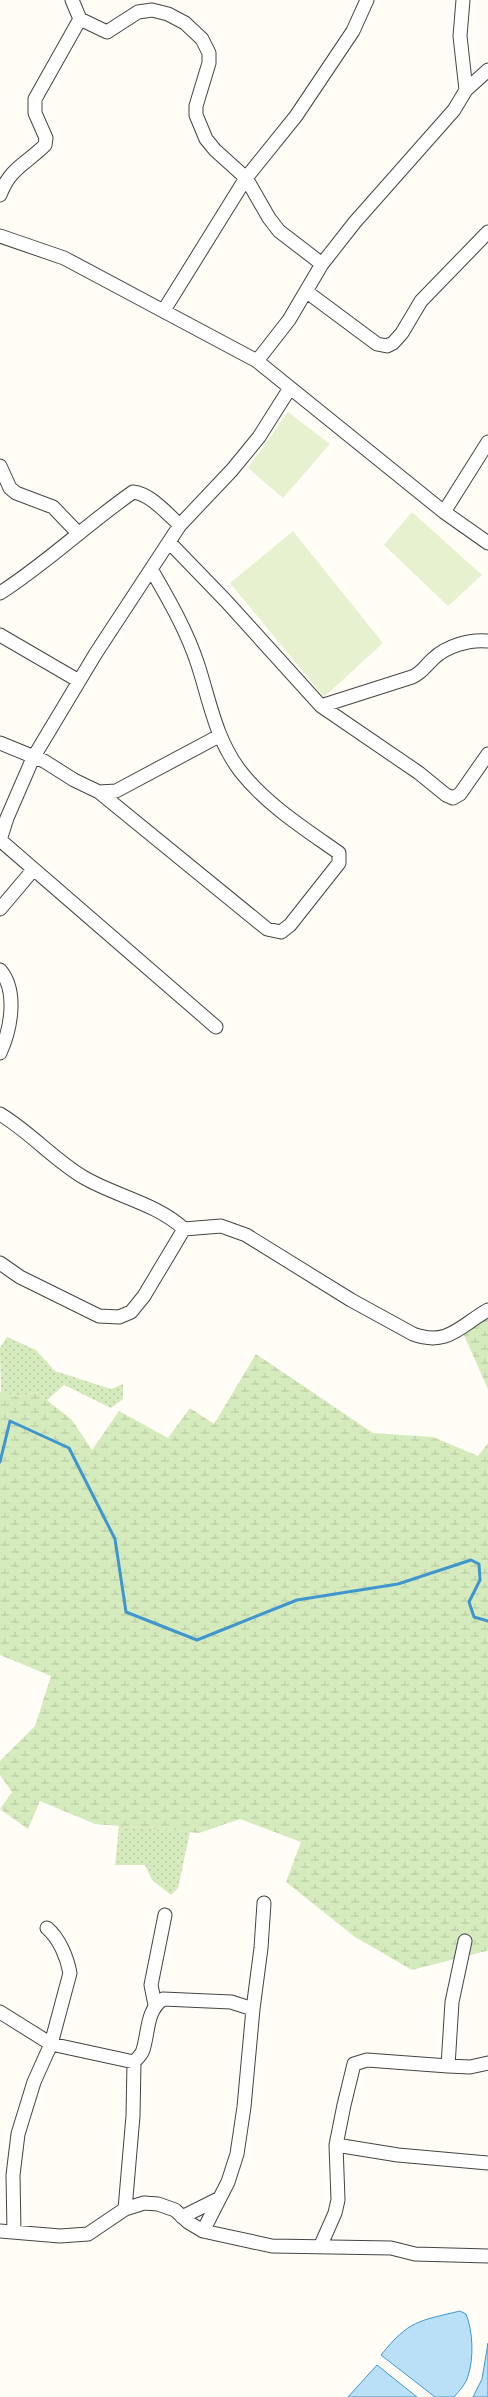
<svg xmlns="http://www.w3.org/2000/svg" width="488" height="2397" viewBox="0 0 488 2397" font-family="'Crimson Pro',serif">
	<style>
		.green { fill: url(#green-dots) }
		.wetland { fill: url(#wetland-marsh) }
		.pitch { fill: #e6f2cf }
		.water { fill: #b9e0f7; stroke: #3f96cf }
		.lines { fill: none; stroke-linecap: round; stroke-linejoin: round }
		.stream { stroke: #3f96cf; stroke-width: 3 }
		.minor-casing { stroke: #444; stroke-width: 15 }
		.minor { stroke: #fff; stroke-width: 13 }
	</style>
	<defs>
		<pattern id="green-dots" width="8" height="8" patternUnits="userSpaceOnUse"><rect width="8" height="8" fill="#d5ebbd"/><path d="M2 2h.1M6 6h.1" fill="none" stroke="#b6c8a1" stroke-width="1.8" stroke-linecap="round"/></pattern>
		<pattern id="wetland-marsh" width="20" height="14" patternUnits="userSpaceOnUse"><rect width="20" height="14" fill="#d5ebbd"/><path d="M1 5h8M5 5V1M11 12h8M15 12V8" fill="none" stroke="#b6c8a1"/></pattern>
	</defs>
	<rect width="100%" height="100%" fill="#fffdf5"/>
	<path class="green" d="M7 1337 36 1350 55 1371 111 1389 123 1384V1399L111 1408 64 1385 47 1400 37 1392 19 1397 1 1393 0 1348Z
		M119 1826 190 1832 178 1888 171 1895 152 1880 145 1865H115Z"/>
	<path class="wetland" d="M488 1315V1389L463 1333Z
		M256 1354 373 1433 433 1437 478 1456 488 1443V1950L486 1951 412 1970 355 1937 286 1882 301 1842 240 1819 199 1833 95 1824 40 1801 28 1829 0 1809 12 1792 0 1775V1761L35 1726 51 1676 0 1655V1392L19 1397 37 1392 72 1420 92 1450 119 1411 168 1438 190 1408 214 1424Z"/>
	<path class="pitch" d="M288 412 330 444 283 498 248 468Z
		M412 512 482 575 448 606 384 545Z
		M293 531 383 643 324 697 230 583Z"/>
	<path class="water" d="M460 2311 466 2314C473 2331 474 2358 468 2376 466 2384 459 2391 454 2397H435L381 2355C409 2320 419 2321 460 2311Z
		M488 2343V2397H473L482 2379Z
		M377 2365 417 2397H348Z"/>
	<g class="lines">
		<path class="stream" d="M0 1462 10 1421 69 1448 115 1539 126 1612 197 1640 297 1600 398 1584 471 1560 479 1564 480 1580 469 1602 474 1617 488 1621"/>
		<defs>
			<path id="minor" d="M72 0 80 19
				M466 90 488 70
				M0 195C10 168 26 164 45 145L46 138 35 113V99L80 19 107 32 138 12 152 10 168 14 185 23 202 39 209 53V63L196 106V115L206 139 215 150 246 178 269 218 279 231 322 264
				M0 236 64 258 257 361 444 512 488 543
				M307 292 377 344 387 346 393 343 402 333 421 301 488 232
				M164 310 246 178 296 116 353 31 367 0
				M257 361 289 320 322 264 355 222 454 110 466 90 460 36 463 0
				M0 466 10 488 16 493 53 507 78 533
				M444 512 488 442
				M169 542 226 601 321 706 419 773 446 795 453 798 460 794 488 754
				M0 593C47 563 87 524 133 492 151 494 167 514 180 525
				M0 635 79 681
				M321 706 412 677C422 673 425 666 433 659 446 646 470 639 488 641
				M0 743 44 761 74 780 99 792 116 791 219 736
				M99 792 267 929 281 932 290 925 339 863V853C305 829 267 805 241 772 216 740 210 702 198 665 187 631 169 600 151 569
				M0 909 33 870
				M0 970C18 991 11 1029 0 1053
				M216 1027 0 840 7 818 33 758 96 653 180 525 232 470 259 437 290 388
				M0 1114C30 1132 53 1159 83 1177 115 1196 156 1203 184 1229L221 1226 246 1235 351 1300 413 1334C448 1347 461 1325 488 1310
				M0 1263 20 1277 99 1316 119 1317 131 1312 144 1296 184 1229
				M155 2005 151 1985 165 1915
				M253 2009 261 1948 264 1903
				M0 2012 51 2044 134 2062C137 2059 142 2054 143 2050 149 2031 146 2011 163 1999L231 2002 253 2009 244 2107 237 2154 228 2182 203 2231
				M448 2066 452 2002 465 1941
				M336 2145 398 2155 488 2163
				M125 2209 133 2116 134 2062
				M182 2217 220 2198
				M0 2231 60 2236 88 2234 125 2209 144 2203 158 2204 175 2210 188 2222 203 2231 272 2246 391 2248 415 2254 488 2256
				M14 2232 13 2175 18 2134 34 2082 51 2044 70 1973C67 1957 59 1938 47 1928
				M320 2247 335 2213 338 2200 336 2145 344 2105 354 2064 367 2060 448 2066 470 2067 488 2063"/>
		</defs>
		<use href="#minor" class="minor-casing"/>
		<use href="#minor" class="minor"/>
	</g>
</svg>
